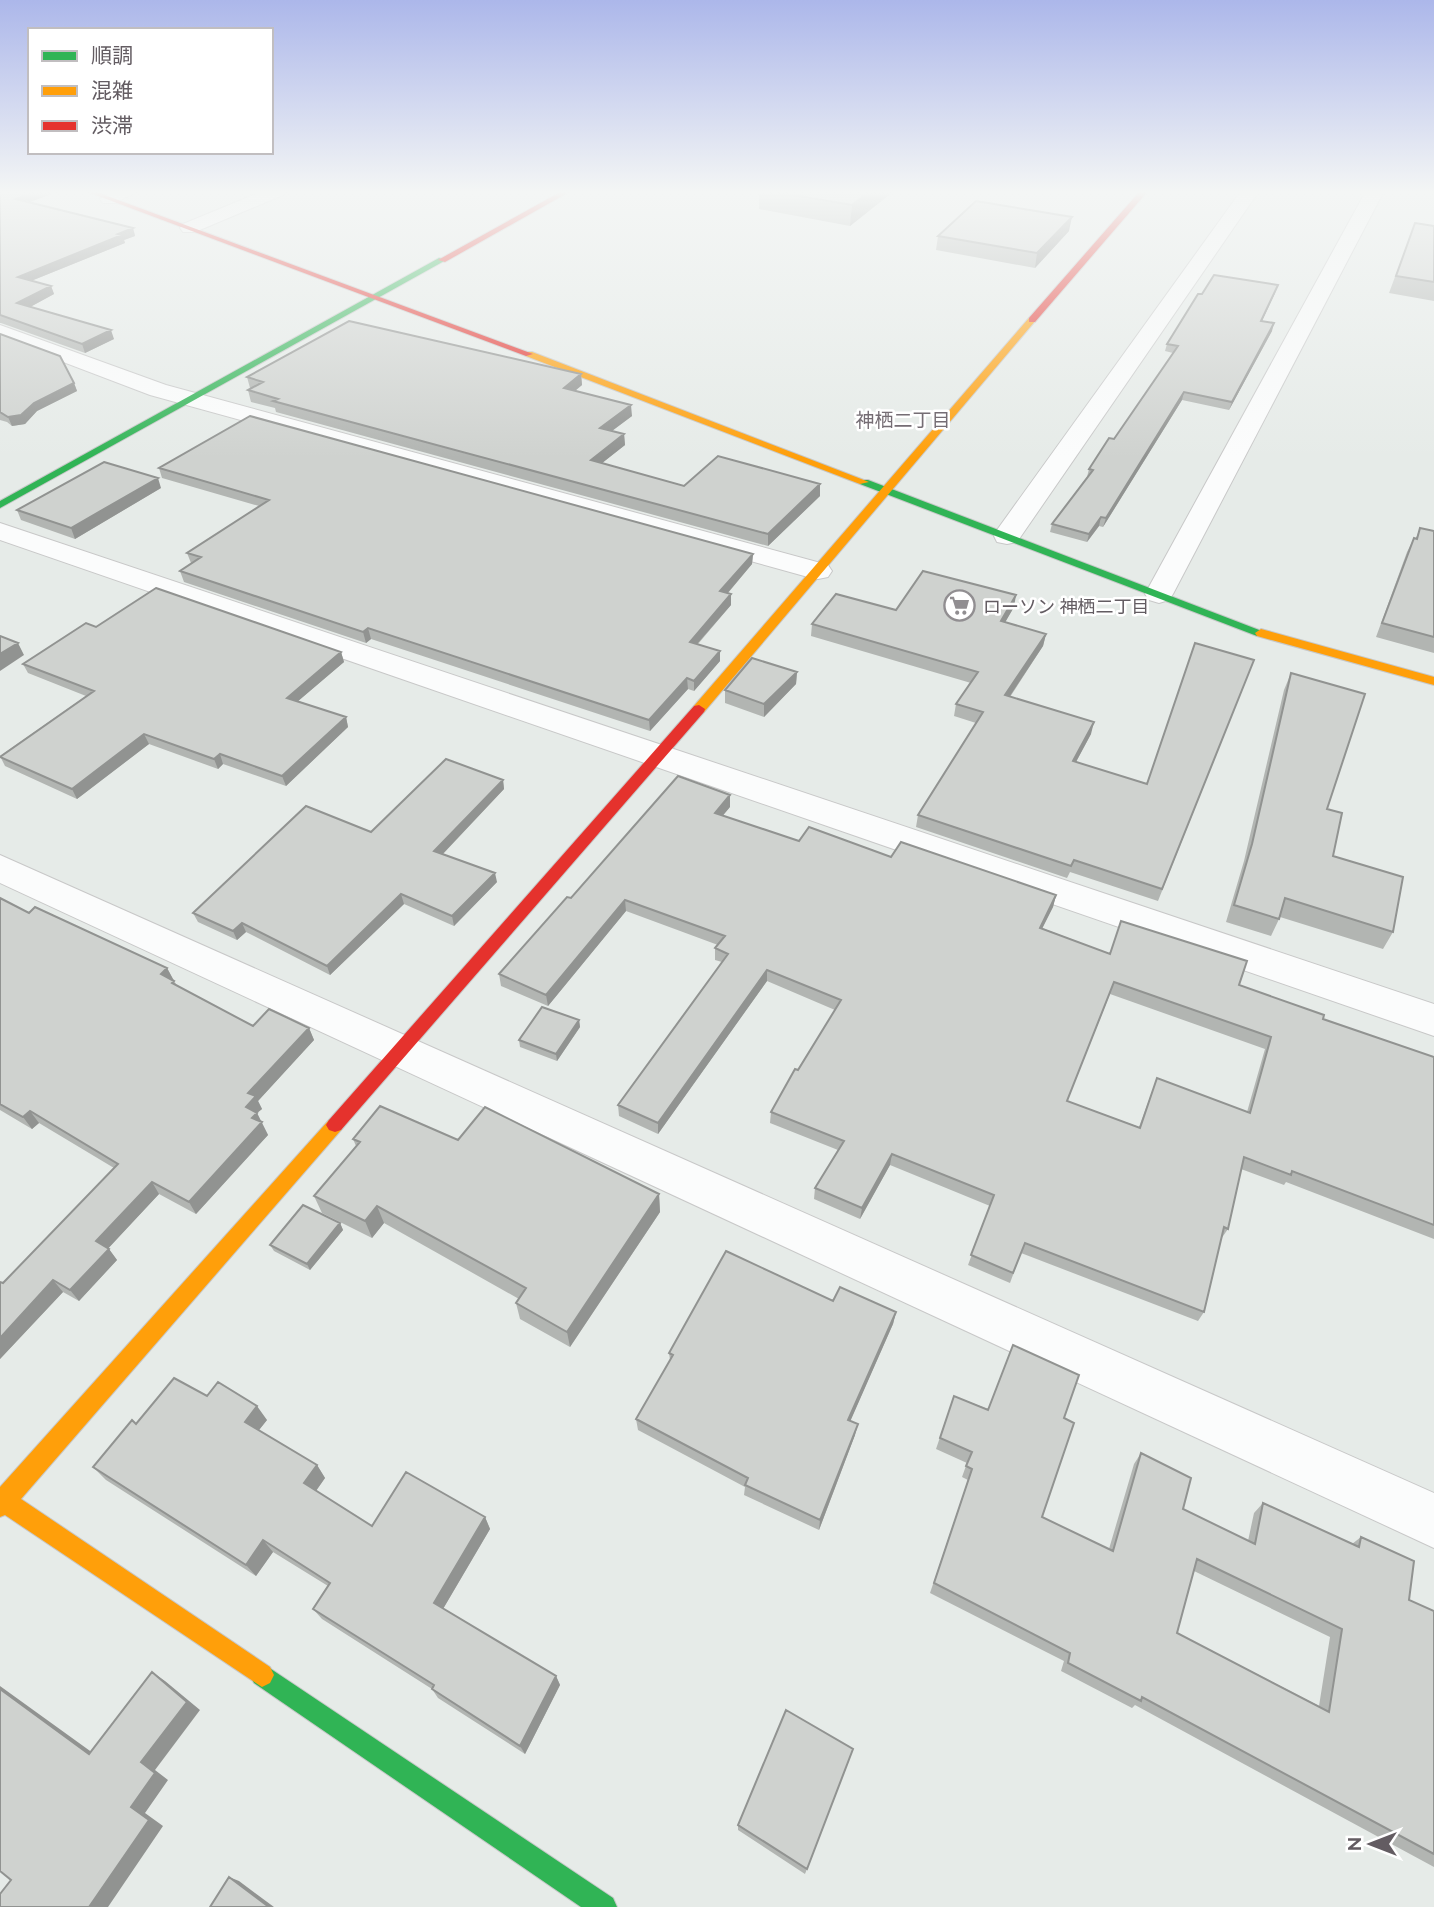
<svg xmlns="http://www.w3.org/2000/svg" width="1434" height="1907" viewBox="0 0 1434 1907" font-family="Raleway,'Noto Sans JP',sans-serif">
	<style>
		.lines { fill: none; stroke-linecap: round; stroke-linejoin: round }
		.street-casing { stroke: #c8c8c8; stroke-width: 2 }
		.fast-casing { stroke: #c7c8c8; stroke-width: 2 }
		.slow-casing { stroke: #c7c8c8; stroke-width: 2 }
		.jam-casing { stroke: #c7c8c8; stroke-width: 2 }
		.street { fill: #fbfcfc; fill-rule: evenodd }
		.fast { fill: #30b455; fill-rule: evenodd }
		.slow { fill: #ff9f0a; fill-rule: evenodd }
		.jam { fill: #e5322d; fill-rule: evenodd }
		.wall { fill: #b2b5b2; fill-rule: evenodd }
		.shaded-wall { fill: #919391 }
		.building { fill: #cfd2cf; stroke: #919391; stroke-width: 2; fill-rule: evenodd }
		.labels { text-anchor: middle; dominant-baseline: central; stroke-width: 5; stroke-linejoin: round; paint-order: stroke }
		.far-poi-label { font-size: 18px; fill: #635c62; stroke: #fff; text-anchor: start }
		.far-neighbourhood-label { font-size: 19px; fill: #756d74; stroke: #fff }
	</style>
	<rect width="100%" height="100%" fill="#e6ebe8"/>
	<g class="lines">
		<defs>
			<path id="street" d="M114 191H138L115 203H103L100 199Z
				M263 191H286L283 195 195 232H183L180 228 183 224Z
				M1241 191H1259L1017 542 1007 544 997 542 994 536 997 530Z
				M1366 191H1384L1173 594 1169 600 1159 603 1149 600 1145 594Z
				M0 325 166 385 828 565 832 571 828 577 818 579 808 577 150 395 0 338Z
				M0 523 1434 1004V1036L0 540Z
				M0 855 1434 1493V1548L0 883Z"/>
			<path id="fast" d="M439 258 446 260 0 508V501Z
				M860 480H868L1267 633 1265 636H1257L860 484Z
				M262 1663 613 1898 617 1907H581L254 1683 250 1675 254 1667Z"/>
			<path id="slow" d="M1029 318 1036 320 704 712H694V706Z
				M526 352H532L869 482 860 484 526 356Z
				M1261 629 1434 677V685L1257 636 1255 633Z
				M335 1118 341 1120 344 1125 341 1130 21 1499 270 1667 274 1675 270 1683 262 1687 5 1515 0 1517V1487L329 1120Z"/>
			<path id="jam" d="M85 191H94L533 354 526 356Z
				M562 191H571L445 262 438 260Z
				M1140 191H1148L1035 322H1029V318Z
				M699 705 705 709 704 712 341 1130 335 1132 329 1130 326 1125 329 1120 694 706Z"/>
		</defs>
		<use href="#street" class="street-casing"/>
		<use href="#fast" class="fast-casing"/>
		<use href="#slow" class="slow-casing"/>
		<use href="#jam" class="jam-casing"/>
		<use href="#street" class="street"/>
		<use href="#fast" class="fast"/>
		<use href="#slow" class="slow"/>
		<use href="#jam" class="jam"/>
	</g>
	<path class="wall" d="M0 191 57 192 30 202 133 228 135 236 124 240 125 243 31 281 51 286 54 294 30 307 114 339 85 353 1 323H0Z
		M759 191H894L850 226 759 209Z
		M1415 223 1434 226V301L1389 293Z
		M1069 231 1035 268 936 250 938 236Z
		M1275 293 1262 321 1272 331 1229 410 1182 400 1103 527 1099 526 1087 542 1050 532 1052 524 1087 477 1089 469 1114 439 1173 353 1165 351 1167 344 1202 294Z
		M0 334 74 383 77 391 37 411 25 424 12 426 7 422 0 420Z
		M581 374 582 385 575 391 632 416 612 431 624 434 625 445 602 463 684 486 820 496 768 546 276 412 275 408 251 402 248 390 251 389 250 388 247 377Z
		M159 468 753 554 752 564 728 593 731 594V605L698 644 720 661 694 691 688 689 650 731 371 639 366 643 184 582 180 571 191 563 187 553 259 506 162 478Z
		M161 488 75 539 21 520 17 510Z
		M1420 528 1434 531V653L1376 637 1407 552 1414 538H1416Z
		M1014 607 1005 622 1046 634 1043 646 1010 697 1091 734 1076 762 1147 784 1254 660 1158 901 1070 872 1067 878 916 827 918 815 976 723 954 716 956 704 971 683 811 636 812 624 896 610Z
		M341 652 344 662 298 701 346 717 348 727 286 786 223 764 218 769 149 744 77 799 5 766 0 756 86 696 28 673 23 664Z
		M797 672 796 684 764 717 725 703V690Z
		M1291 673 1327 809 1333 856 1393 932 1383 949 1280 917 1271 936 1226 922 1244 861 1284 690Z
		M503 780 504 789 443 854 497 882 454 926 404 904 330 975 246 932 237 940 198 922 193 913 371 832Z
		M730 807 722 816 799 841 891 857 1056 895 1053 907 1042 928 1110 954 1239 985 1323 1019 1434 1057V1239L1286 1182 1284 1185 1241 1169 1228 1229 1221 1239 1204 1312 1198 1321 1021 1253 1010 1283 968 1265 990 1206 890 1165 860 1219 814 1199 815 1188 838 1150 770 1123 771 1112 835 1010 767 981 658 1134 619 1116 618 1105 722 962 715 960V948L718 945 626 911 548 1006 501 986 499 974 571 898ZM1110 994 1265 1049 1247 1112 1157 1078 1139 1127 1067 1101Z
		M0 898 29 913 167 968 177 986 253 1026 309 1028 314 1040 258 1101 262 1109 257 1113 268 1135 196 1214 159 1194 108 1248 117 1260 79 1301 63 1292 0 1359V1282L3 1283 114 1168 39 1123 32 1129 0 1110Z
		M579 1020 580 1027 557 1061 520 1047 519 1040Z
		M353 1139 458 1140 659 1194 660 1212 570 1347 520 1319 516 1303 519 1299 384 1223 372 1238 322 1213 314 1196 356 1146Z
		M340 1223 343 1230 310 1270 274 1251 270 1245Z
		M833 1301 896 1312 893 1324 850 1421 855 1435 819 1530 744 1495 745 1487 638 1430 636 1419 670 1360 669 1353Z
		M207 1396 267 1420 259 1430 317 1465 325 1478 316 1491 372 1526 485 1517 490 1529 443 1609 556 1676 560 1685 525 1754 438 1698 432 1689 322 1619 313 1609 328 1586 273 1552 256 1576 106 1480 93 1467 136 1424Z
		M954 1396 988 1409 1064 1418 1042 1517 1109 1549 1134 1464 1141 1453 1183 1509 1248 1541 1254 1513 1263 1503 1352 1544 1361 1537 1409 1600 1434 1611V1867L1135 1705 1132 1708 1061 1671 1064 1661 930 1593 968 1480 962 1477 967 1463 936 1449ZM1194 1571 1330 1637 1319 1706 1177 1633Z
		M853 1749 805 1874 738 1830V1825Z"/>
	<path class="shaded-wall" d="M38 191H56L57 192 19 206 16 199Z
		M870 191H894L850 226 852 205Z
		M1072 217 1069 231 1035 268 1037 253Z
		M133 228 135 236 124 240 125 243 21 285 18 277Z
		M1278 285 1275 293 1258 329 1261 321Z
		M51 286 54 294 21 312 17 303Z
		M1274 323 1272 331 1229 410 1232 402Z
		M111 330 114 339 85 353 82 344Z
		M581 374 582 385 565 399 564 388Z
		M74 383 77 391 37 411 25 424 12 426 8 417 34 403Z
		M1184 392 1182 400 1103 527 1106 518Z
		M631 405 632 416 601 439 600 428Z
		M624 434 625 445 592 471 591 460Z
		M158 478 161 488 75 539 71 528Z
		M820 484V496L768 546V534Z
		M1101 517 1099 526 1087 542 1089 534Z
		M753 554 752 564 720 602V591Z
		M731 594V605L690 652V642Z
		M1016 595 1014 607 999 633 1001 621Z
		M368 628 371 639 366 643 363 632Z
		M1046 634 1043 646 1002 708 1005 695Z
		M18 643 24 655 0 671V654Z
		M720 651V661L694 691V681Z
		M341 652 344 662 290 708 287 698Z
		M797 672 796 684 764 717V704Z
		M687 678 688 689 650 731 649 720Z
		M346 717 348 727 286 786 282 776Z
		M1094 722 1091 734 1070 773 1073 761Z
		M144 734 149 744 77 799 72 789Z
		M220 754 223 764 218 769 214 759Z
		M503 780 504 789 436 861 434 851Z
		M730 795V807L715 825V813Z
		M495 873 497 882 454 926 452 916Z
		M401 894 404 904 330 975 327 966Z
		M1056 895 1053 907 1037 939 1040 928Z
		M625 900 626 911 548 1006 546 995Z
		M242 923 246 932 237 940 233 931Z
		M167 968 174 981 161 974Z
		M767 970V981L658 1134V1123Z
		M579 1020 580 1027 557 1061 556 1054Z
		M309 1028 314 1040 258 1101 262 1109 257 1113 268 1135 196 1214 189 1202 246 1107 248 1093Z
		M30 1111 39 1123 32 1129 23 1117Z
		M892 1154 890 1165 860 1219 862 1208Z
		M152 1182 159 1194 104 1253 96 1241Z
		M659 1194 660 1212 570 1347 567 1332Z
		M377 1206 384 1223 372 1238 365 1221Z
		M340 1223 343 1230 310 1270 307 1264Z
		M109 1249 117 1260 79 1301 70 1290Z
		M53 1280 63 1292 0 1359V1338Z
		M896 1312 893 1324 846 1431 848 1420Z
		M257 1406 267 1420 255 1435 245 1422Z
		M858 1424 855 1435 819 1530 820 1520Z
		M317 1465 325 1478 313 1495 304 1483Z
		M485 1517 490 1529 440 1614 434 1603Z
		M263 1540 273 1552 256 1576 246 1565Z
		M152 1672 165 1681 200 1710 155 1770 168 1780 145 1813 163 1826 108 1907H89L131 1807 141 1762Z
		M556 1676 560 1685 525 1754 520 1746Z
		M0 1686 104 1761 89 1754 0 1689Z
		M229 1877 239 1881 274 1907H269Z"/>
	<path class="building" d="M0 191H38L16 199 133 228 118 234 122 235 18 277 51 286 17 303 111 330 82 344 0 315Z
		M770 191H870L852 205Z
		M976 201 1072 217 1037 253 938 236Z
		M1415 223 1434 226V282L1396 276Z
		M1214 275 1278 285 1261 321 1274 323 1232 402 1184 392 1106 518 1101 517 1089 534 1052 524 1093 470 1089 469 1109 438 1114 439 1178 346 1167 344 1198 294H1202Z
		M349 321 581 374 564 388 631 405 600 428 624 434 591 460 684 486 718 456 820 484 768 534 273 401 278 399 248 390 263 382 247 377Z
		M0 334 60 356 74 383 34 403 21 415 8 417 0 412Z
		M250 416 753 554 720 591 731 594 690 642 720 651 694 681 687 678 649 720 368 628 363 632 180 571 201 557 187 553 269 500 159 468Z
		M104 462 158 478 71 528 17 510Z
		M1420 528 1434 531V637L1382 623 1414 538 1417 539Z
		M923 571 1016 595 1001 621 1046 634 1005 695 1094 722 1073 761 1147 784 1195 643 1254 660 1162 889 1074 860 1071 866 918 815 983 712 956 704 978 672 812 624 836 594 896 610Z
		M156 588 341 652 287 698 346 717 282 776 220 754 214 759 144 734 72 789 0 757 94 691 23 664 86 623 96 627Z
		M0 636 18 643 0 654Z
		M752 658 797 672 764 704 725 690Z
		M1291 673 1365 694 1327 809 1342 813 1333 856 1403 877 1393 932 1285 898 1279 919 1234 905 1252 844Z
		M446 759 503 780 434 851 495 873 452 916 401 894 327 966 242 923 233 931 193 913 306 806 371 832Z
		M678 776 730 795 715 813 799 841 809 827 891 857 901 842 1056 895 1040 928 1110 954 1121 921 1247 961 1239 985 1324 1015 1323 1019 1434 1057V1225L1292 1171 1291 1175 1244 1157 1228 1229 1224 1227 1204 1312 1025 1243 1013 1273 971 1255 994 1195 892 1154 862 1208 815 1188 844 1141 771 1112 795 1069 798 1070 841 1000 767 970 658 1123 618 1105 728 954 715 948 725 936 625 900 546 995 499 974 567 897 571 898ZM1114 982 1271 1037 1250 1113 1157 1078 1140 1128 1067 1101Z
		M0 898 29 913 35 907 167 968 161 974 174 981 172 983 253 1026 269 1009 309 1028 248 1093 256 1096 246 1107 257 1113 252 1118 262 1122 189 1202 152 1182 96 1241 109 1249 70 1290 53 1280 0 1338V1282L3 1283 118 1164 30 1111 23 1117 0 1104Z
		M542 1007 579 1020 556 1054 519 1040Z
		M380 1106 458 1140 485 1107 659 1194 567 1332 516 1303 526 1288 377 1206 365 1221 314 1196 360 1142 353 1139Z
		M303 1205 340 1223 307 1264 270 1245Z
		M726 1251 833 1301 840 1287 896 1312 848 1420 858 1424 820 1520 745 1485 748 1478 636 1419 673 1355 669 1353Z
		M1013 1345 1079 1375 1064 1418 1074 1423 1042 1517 1113 1551 1141 1453 1191 1478 1183 1509 1255 1544 1263 1503 1359 1547 1361 1537 1414 1561 1409 1600 1434 1611V1854L1142 1697 1141 1701 1068 1663 1070 1653 934 1583 972 1469 966 1466 972 1452 940 1438 954 1396 988 1410ZM1197 1559 1342 1629 1329 1712 1177 1633Z
		M174 1378 207 1396 218 1382 257 1406 245 1422 317 1465 304 1483 372 1526 406 1472 485 1517 434 1603 556 1676 520 1746 432 1689 434 1685 313 1609 330 1583 263 1540 246 1565 93 1467 132 1420 136 1424Z
		M152 1672 187 1702 141 1762 155 1773 131 1807 149 1820 89 1907H0V1894L11 1880 0 1871V1689L89 1754Z
		M786 1710 853 1749 807 1869 738 1825Z
		M229 1877 269 1907H210Z"/>
	<linearGradient id="sky" x2="0" y2="1"><stop stop-color="#acb7ea"/><stop offset="0.42" stop-color="#f4f6f5"/><stop offset="1" stop-color="#f4f6f5" stop-opacity="0"/></linearGradient>
	<rect width="1434" height="458" fill="url(#sky)"/>
	<defs>
		<symbol id="supermarket-ring" viewBox="-11 -11 22 22"><circle r="9.5" fill="#fff" stroke="#918e91" stroke-width="1.5"/><path d="M-6-5.5h2.5l.6 2H6L4.5 2H-2.5L-4.4-4H-6ZM-1.5 3.2a1.3 1.3 0 1 0 .1 0ZM3 3.2a1.3 1.3 0 1 0 .1 0Z" fill="#918e91"/></symbol>
	</defs>
	<g fill-rule="evenodd">
		<use href="#supermarket-ring" x="942" y="588" width="35" height="35"/>
	</g>
	<g class="labels">
		<g class="far-poi-label">
			<text x="983" y="606">ローソン 神栖二丁目</text>
		</g>
		<g class="far-neighbourhood-label">
			<text x="903" y="420">神栖二丁目</text>
		</g>
	</g>
	<rect x="28" y="28" width="245" height="126" fill="#ffffff" stroke="#c1bec0" stroke-width="2"/>
	<rect x="42" y="51" width="35" height="10" fill="#30b455" stroke="#c1bec0" stroke-width="2"/>
	<text x="91" y="63" font-size="21" fill="#635c62">順調</text>
	<rect x="42" y="86" width="35" height="10" fill="#ff9f0a" stroke="#c1bec0" stroke-width="2"/>
	<text x="91" y="98" font-size="21" fill="#635c62">混雑</text>
	<rect x="42" y="121" width="35" height="10" fill="#e5322d" stroke="#c1bec0" stroke-width="2"/>
	<text x="91" y="133" font-size="21" fill="#635c62">渋滞</text>
	<g transform="translate(1371 1844) rotate(270)" stroke="#ffffff" stroke-width="5" paint-order="stroke">
	<path d="M0-5L12 26L0 18L-12 26Z" fill="#635c62"/>
	<text y="-10" font-size="19" font-weight="bold" text-anchor="middle" fill="#635c62">N</text>
	</g>
</svg>
